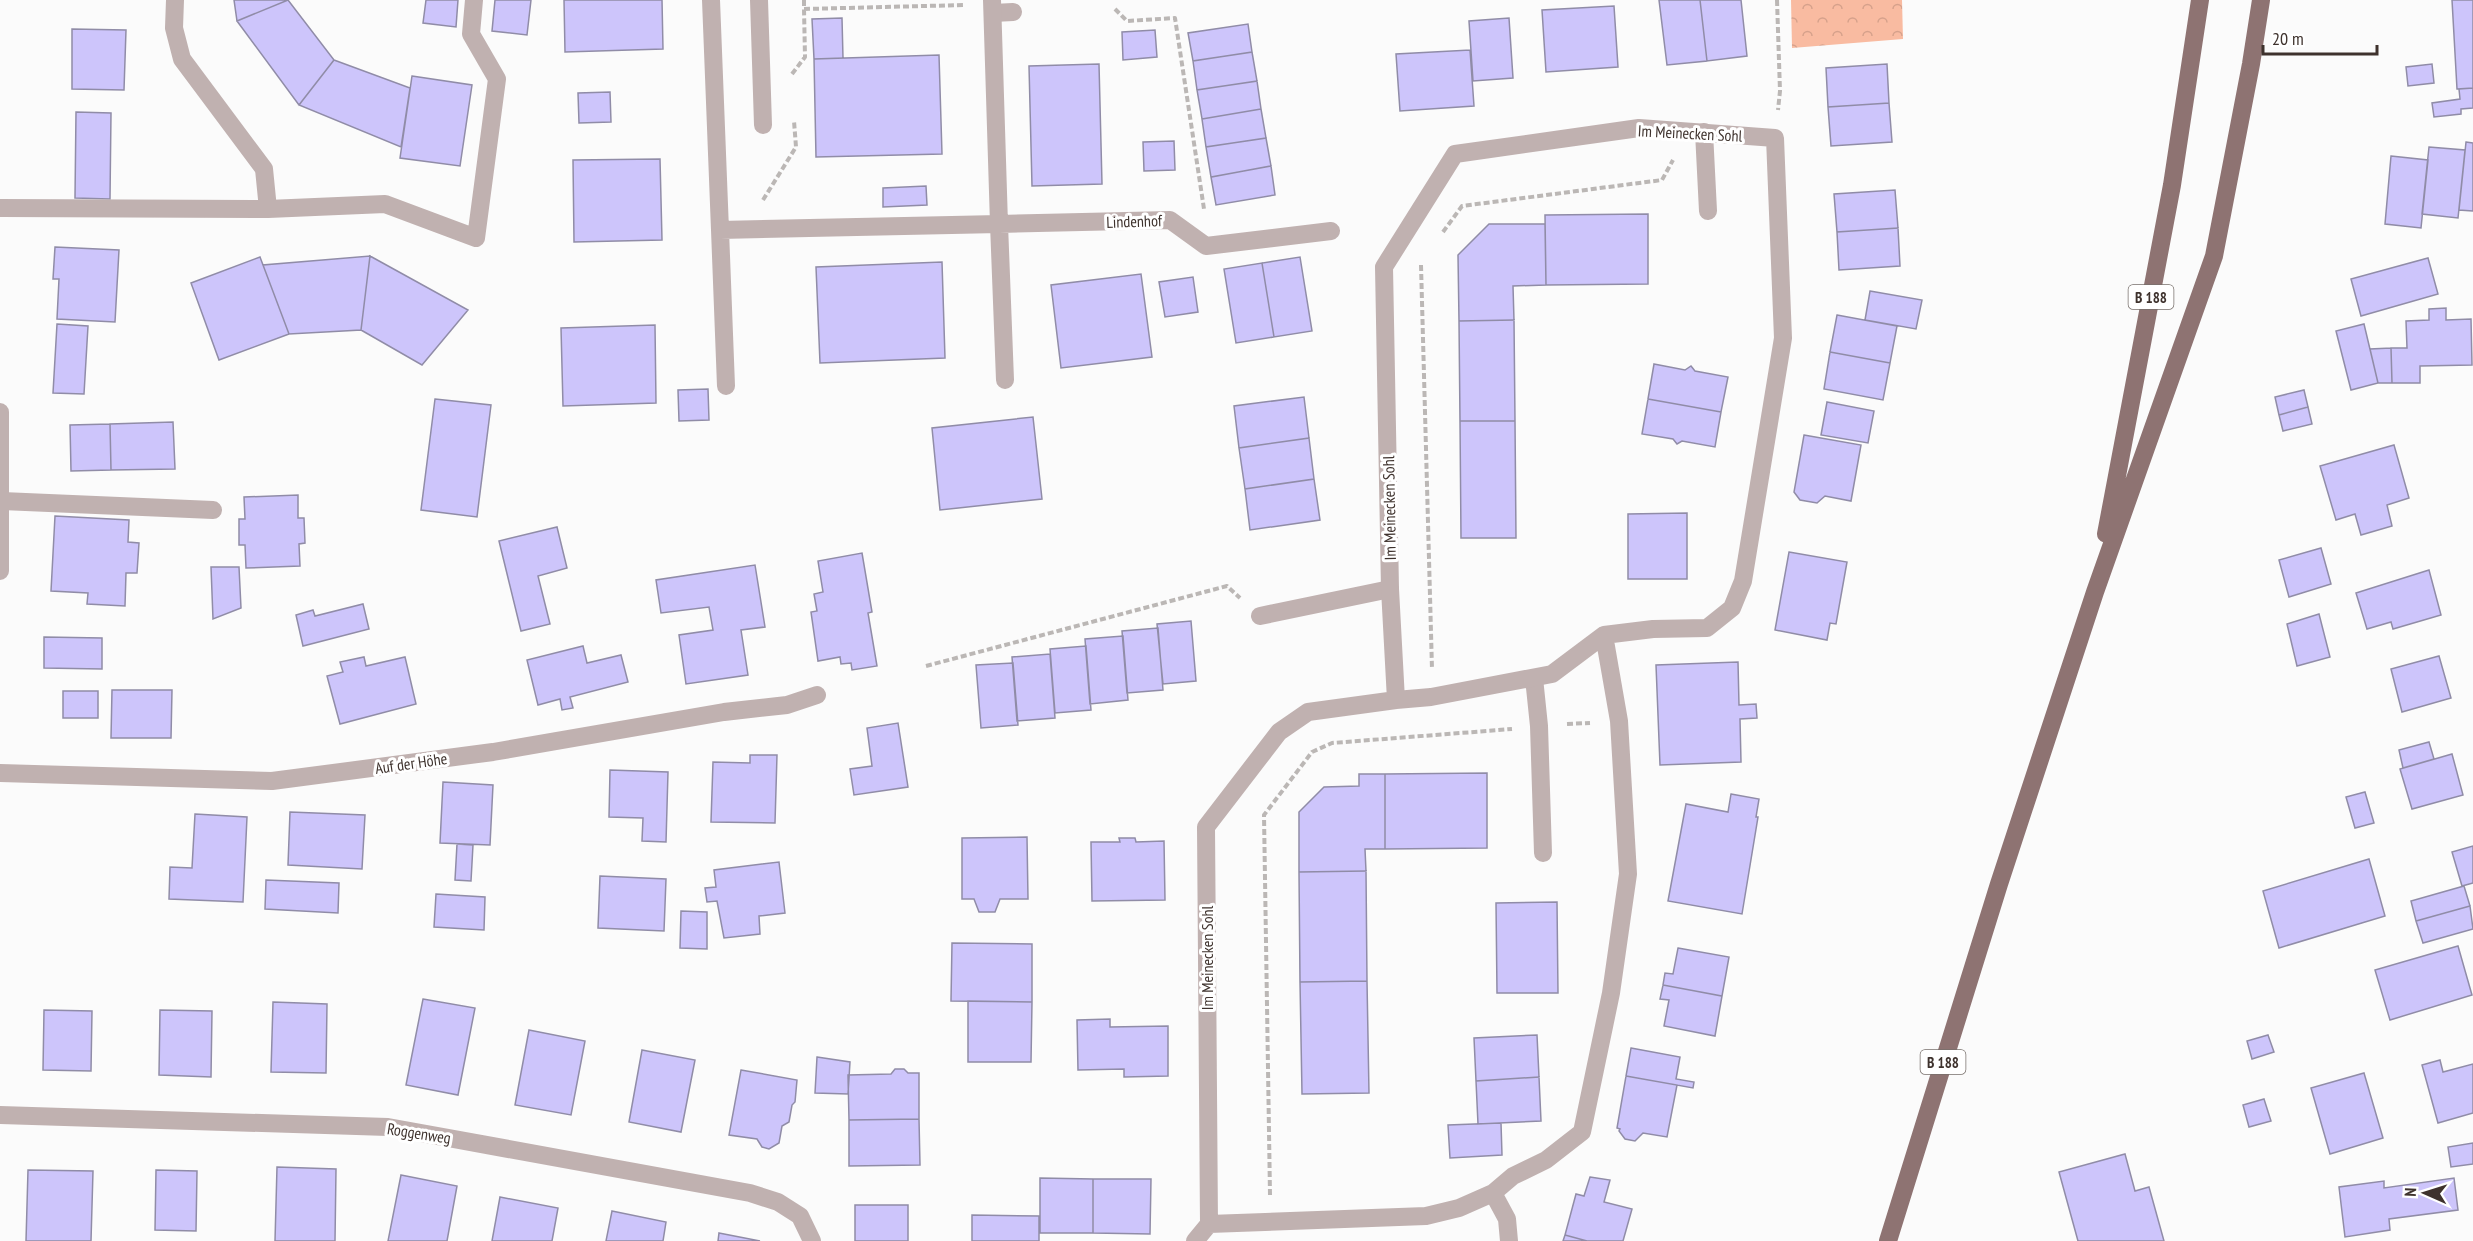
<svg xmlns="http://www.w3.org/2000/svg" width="2473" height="1241" viewBox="0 0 2473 1241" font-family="'PT Sans Narrow',sans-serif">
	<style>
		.park { fill: url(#park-crowns) }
		.building { fill: #cdc5fb; stroke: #908ca7; stroke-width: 1.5 }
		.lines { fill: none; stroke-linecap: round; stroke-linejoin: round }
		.path { stroke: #bbb7b5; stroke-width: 4; stroke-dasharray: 6 3; stroke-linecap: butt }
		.lane { stroke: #c0b1b0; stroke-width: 18 }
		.street { stroke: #c0b1b0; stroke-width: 18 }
		.primary { stroke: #8e7372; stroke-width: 18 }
		.labels { text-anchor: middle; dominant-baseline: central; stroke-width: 6; stroke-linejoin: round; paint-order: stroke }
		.shield { fill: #fff; stroke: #78706c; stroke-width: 1.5 }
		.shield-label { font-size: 15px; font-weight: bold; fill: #3e322d }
		.street-label { font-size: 16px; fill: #3e322d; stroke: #fff }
	</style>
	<defs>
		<pattern id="park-crowns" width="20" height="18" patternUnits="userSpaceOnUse" patternTransform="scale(1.5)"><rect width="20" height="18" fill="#f9bba1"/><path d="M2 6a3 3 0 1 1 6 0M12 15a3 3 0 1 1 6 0" fill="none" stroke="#d6a18b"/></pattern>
	</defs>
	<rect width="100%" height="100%" fill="#fbfbfb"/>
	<path class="park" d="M1791 0H1902L1903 39 1792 48Z"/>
	<path class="building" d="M234 0H288L237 21Z
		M288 0 334 60 299 105 237 21Z
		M426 0H458L456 27 423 23Z
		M495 0H531L527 35 492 31Z
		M564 0H662L663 49 565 52Z
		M1659 0H1700L1707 61 1667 65Z
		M1700 0H1741L1747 56 1707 61Z
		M2452 0H2473V88L2457 89Z
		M1614 6 1618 67 1546 72 1542 10Z
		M842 18 843 58 814 59 812 19Z
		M1509 18 1513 78 1473 81 1469 21Z
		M1248 24 1252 52 1193 61 1188 33Z
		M72 29 126 30 124 90 72 89Z
		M1155 30 1157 57 1123 60 1122 32Z
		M1470 50 1474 106 1400 111 1396 54Z
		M1252 52 1257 81 1197 90 1193 61Z
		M939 55 942 154 816 157 814 59Z
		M334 60 410 88 401 147 299 105Z
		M1099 64 1102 184 1032 186 1029 66Z
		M1887 64 1889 103 1828 107 1826 68Z
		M2432 64 2434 83 2408 86 2406 67Z
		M412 76 472 85 460 166 400 158Z
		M1257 81 1261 109 1202 119 1197 90Z
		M2473 88V108L2461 109V114L2434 117 2432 103 2460 99 2459 89Z
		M610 92 611 122 579 123 578 93Z
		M1889 103 1892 142 1831 146 1828 107Z
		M1261 109 1266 138 1206 147 1202 119Z
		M76 112 111 113 110 199 75 198Z
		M1266 138 1271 166 1211 177 1206 147Z
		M1174 141 1175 170 1144 171 1143 142Z
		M2466 142 2473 143V211L2459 210Z
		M2429 147 2465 150 2458 218 2422 214Z
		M2391 156 2428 160 2421 228 2385 224Z
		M660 159 662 240 574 242 573 160Z
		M1271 166 1275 195 1216 205 1211 177Z
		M926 186 927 205 883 207V188Z
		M1895 190 1898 228 1837 232 1834 194Z
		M1648 214V284L1546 285 1545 215Z
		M1489 224H1545L1546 285 1513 286 1514 320 1459 321 1458 255Z
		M1898 228 1900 266 1839 270 1837 232Z
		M55 247 119 250 115 322 57 319 59 279H53Z
		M370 256 361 330 289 334 263 265Z
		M370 256 468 310 422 365 361 330Z
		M260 257 289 334 219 360 191 283Z
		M1300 257 1312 331 1274 337 1262 263Z
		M2428 258 2438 294 2361 316 2351 279Z
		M942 262 945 358 820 363 816 267Z
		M1262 263 1274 337 1236 343 1224 269Z
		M1141 274 1152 357 1061 368 1051 285Z
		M1193 277 1198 312 1165 317 1159 282Z
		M1870 291 1922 300 1916 329 1865 320Z
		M2446 308V320L2471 319 2472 365 2420 366V383H2392L2391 348H2407L2406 321 2429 320V309Z
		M1837 315 1897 326 1890 363 1830 352Z
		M1514 320 1515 421H1460L1459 321Z
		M57 324 88 326 84 394 53 393Z
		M2364 324 2378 383 2351 390 2336 331Z
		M655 325 656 403 563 406 561 328Z
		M2391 348 2392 383H2378L2370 349Z
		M1830 352 1890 363 1883 400 1824 389Z
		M1654 364 1685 370 1691 366 1695 371 1728 377 1721 412 1648 399Z
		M708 389 709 420 679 421 678 390Z
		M2304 390 2308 407 2279 415 2275 397Z
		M1304 397 1309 438 1239 448 1234 406Z
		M435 399 491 405 477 517 421 510Z
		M1648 399 1721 412 1715 447 1682 441 1677 444 1673 439 1642 434Z
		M1827 402 1874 411 1868 443 1821 435Z
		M2308 407 2312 424 2283 431 2279 415Z
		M1033 417 1042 499 940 510 932 428Z
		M1460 421H1515L1516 538H1461Z
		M173 422 175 469 111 470 110 424Z
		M110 424 111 470 71 471 70 425Z
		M1804 435 1861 445 1851 501 1825 496 1817 503 1800 500 1794 492Z
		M1309 438 1314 479 1245 489 1239 448Z
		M2394 445 2409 498 2387 505 2392 526 2361 535 2355 514 2336 520 2320 466Z
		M1314 479 1320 520 1250 530 1245 489Z
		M298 495V518H304L305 543 299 544 300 566 246 568 245 545H239V519H245L244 497Z
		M1687 513V579H1628V514Z
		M55 516 129 520 128 542 139 543 137 573H126L125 606 87 604 88 593 51 591Z
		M557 527 567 568 538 576 550 624 521 631 499 541Z
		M2321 548 2331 584 2289 597 2279 560Z
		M1789 552 1847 562 1836 624 1830 623 1827 640 1775 630Z
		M862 553 872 612 868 613 877 666 852 670 851 663 841 664 840 657 818 661 811 612 817 611 814 594 823 592 818 561Z
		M755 565 765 627 741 630 748 675 686 684 679 635 713 630 709 607 661 613 656 580Z
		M211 567H239L241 608 213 619Z
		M2429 570 2441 615 2393 629 2391 622 2367 629 2356 593Z
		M363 604 369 629 303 646 296 615 313 610 315 616Z
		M2319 614 2330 657 2297 666 2287 624Z
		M1191 621 1196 681 1163 684 1157 624Z
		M1158 628 1163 690 1127 693 1122 631Z
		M1123 636 1128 700 1090 704 1085 639Z
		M44 637 102 638V669L44 668Z
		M583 646 587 663 621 655 628 682 570 697 573 708 562 710 560 699 538 705 527 660Z
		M1086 646 1091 710 1055 713 1050 649Z
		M1050 654 1055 718 1017 721 1012 657Z
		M2439 656 2451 698 2402 712 2391 669Z
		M364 657 366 666 405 657 416 704 340 724 327 676 343 672 340 662Z
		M1738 662 1739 705 1756 704 1757 718 1740 719 1741 762 1660 765 1656 665Z
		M1013 663 1018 725 981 728 976 665Z
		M112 690H172L171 738H111Z
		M63 691H98V718H63Z
		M898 723 908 787 854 795 850 769 872 766 867 728Z
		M2429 742 2434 759 2403 768 2399 750Z
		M2452 754 2463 795 2412 809 2400 769Z
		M750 755H777L775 823 711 822 713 762 750 763Z
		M610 770 668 772 666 842 642 841 643 818 609 817Z
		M1487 773V848L1385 849V774Z
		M1359 774H1385V849H1365L1366 871 1299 872V812L1324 787 1359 786Z
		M443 782 493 785 490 845 440 843Z
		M2365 792 2374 823 2355 828 2346 797Z
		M1731 794 1759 799 1756 817H1758L1742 914 1668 901 1686 804 1728 812Z
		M290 812 365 815 362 869 288 865Z
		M195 814 247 817 243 902 169 899 170 867 192 868Z
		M1027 837 1028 899H1000L995 912H979L974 899H962V838Z
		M1119 838H1135L1136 842 1164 841 1165 900 1092 901 1091 842H1120Z
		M457 844 473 845 471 881 455 880Z
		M2473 846V883L2462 886 2452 852Z
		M2369 859 2385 916 2279 948 2263 891Z
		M779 862 785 913 759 916 760 934 724 938 717 901 707 902 705 888 716 887 714 870Z
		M1366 871 1367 981 1300 982 1299 872Z
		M600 876 666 879 664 931 598 928Z
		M266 880 339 883 338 913 265 909Z
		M2464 886 2470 906 2416 921 2411 901Z
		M436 894 485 897 484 930 434 927Z
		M1557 902 1558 993H1497L1496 903Z
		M2470 906 2473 929 2423 943 2416 921Z
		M681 911 707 912V949L680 948Z
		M952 943 1032 944V1002L951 1001Z
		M2458 946 2472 995 2390 1020 2375 970Z
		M1678 948 1729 957 1722 996 1663 985 1665 973 1673 974Z
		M1367 981 1369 1093 1302 1094 1300 982Z
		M1663 985 1722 996 1715 1036 1664 1026 1669 1000 1660 999Z
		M423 999 475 1008 458 1095 406 1085Z
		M968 1001 1032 1002 1031 1062H968Z
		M273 1002 327 1004 326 1073 271 1072Z
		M44 1010 92 1011 91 1071 43 1070Z
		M160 1010 212 1011 211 1077 159 1075Z
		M1110 1019V1027L1168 1026V1076L1124 1077V1069L1078 1070 1077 1020Z
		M529 1030 585 1041 571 1115 515 1105Z
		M1537 1035 1539 1077 1476 1081 1474 1038Z
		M2268 1035 2274 1052 2252 1059 2247 1041Z
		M1631 1048 1680 1057 1676 1079 1694 1082 1693 1088 1626 1076Z
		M642 1050 695 1060 681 1132 629 1122Z
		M817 1057 850 1062 848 1094 815 1093Z
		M2440 1060 2443 1072 2473 1064V1113L2438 1123 2422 1065Z
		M895 1069H904L908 1073H919V1119L849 1120 848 1075 891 1074Z
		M741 1070 797 1080 795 1102 792 1105 789 1122 782 1126 779 1143 769 1149 762 1147 757 1139 729 1135Z
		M2364 1073 2383 1138 2330 1154 2311 1088Z
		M1626 1076 1677 1085 1667 1137 1643 1133 1635 1141 1625 1139 1619 1131 1620 1129 1617 1128Z
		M1539 1077 1541 1121 1478 1124 1476 1081Z
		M2264 1099 2271 1121 2249 1127 2243 1105Z
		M919 1119 920 1165 849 1166V1120Z
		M1501 1123 1502 1155 1450 1158 1448 1125Z
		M2473 1143V1164L2451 1167 2448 1147Z
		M2125 1154 2135 1191 2149 1187 2164 1241H2078L2059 1172Z
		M277 1167 336 1169 335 1241H275Z
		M28 1170 93 1171 91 1241H26Z
		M156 1170 197 1171 196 1231 155 1230Z
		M401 1175 457 1186 447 1241H388Z
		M1590 1177 1610 1180 1604 1202 1632 1209 1623 1241H1587L1565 1235 1576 1194 1584 1196Z
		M1040 1178 1093 1179V1233H1040Z
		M2454 1178 2458 1210 2389 1219 2390 1230 2345 1237 2339 1187 2384 1181V1188Z
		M1093 1179H1151L1150 1234 1093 1233Z
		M500 1197 558 1208 552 1241H492Z
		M855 1205H908V1241H855Z
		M612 1211 666 1222 663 1241H606Z
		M972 1215 1039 1216V1241H972Z
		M719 1233 760 1241H718Z
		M1565 1235 1587 1241H1563Z"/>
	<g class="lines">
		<path class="path" d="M804 0V9L965 5
			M1777 0 1780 91 1778 110
			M1115 9 1127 21 1175 18 1204 209
			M792 74 805 57 804 9
			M763 200 796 147 794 121
			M1443 232 1462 206 1662 180 1673 160
			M1421 265 1432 669
			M926 666 1227 586 1240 598
			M1567 724 1590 723
			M1270 1195 1264 815 1312 752 1332 743 1512 729"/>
		<path class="lane" d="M175 0 174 28 182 59 264 169 268 209
			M759 0 763 125
			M993 13 1013 12
			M1704 132 1708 211
			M0 208 268 209 385 204 476 238 497 79 471 34 474 0
			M2 501 213 510
			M1260 616 1390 589
			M1534 678 1539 726 1543 853"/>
		<path class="street" d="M711 0 720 230
			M1005 380 999 224 1170 220 1206 246 1331 231
			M726 386 720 230 999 224 992 0
			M0 412V571
			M1396 700 1431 697 1552 674 1604 635
			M0 773 272 781 493 752 724 712 787 705 817 695
			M0 1115 388 1127 750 1193 778 1202 800 1216 812 1241
			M1493 1193 1507 1219 1509 1241
			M1195 1241 1209 1224 1206 827 1279 732 1308 712 1396 700 1390 589 1384 267 1455 154 1639 128 1775 138 1783 338 1743 581 1732 608 1707 628 1653 629 1604 635 1619 721 1628 874 1611 993 1582 1132 1546 1160 1513 1176 1493 1193 1459 1208 1426 1216 1209 1224"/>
		<path class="primary" d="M2106 534 2172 185 2200 0
			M1888 1241 1999 884 2095 592 2214 256 2251 64 2261 0"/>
	</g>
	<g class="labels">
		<g class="shield">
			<rect x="2128.5" y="285" width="45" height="24" rx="4.5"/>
			<rect x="1920.5" y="1050" width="45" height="24" rx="4.5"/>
		</g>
		<g class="shield-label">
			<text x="2151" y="297">B 188</text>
			<text x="1943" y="1062">B 188</text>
		</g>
		<g class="street-label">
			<text transform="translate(1690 133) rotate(3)">Im Meinecken Sohl</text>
			<text transform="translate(1134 221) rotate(-2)">Lindenhof</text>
			<text transform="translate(1389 508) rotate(-91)">Im Meinecken Sohl</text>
			<text transform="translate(411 763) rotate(-8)">Auf der Höhe</text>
			<text transform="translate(1207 958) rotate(-90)">Im Meinecken Sohl</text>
			<text transform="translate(419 1133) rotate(9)">Roggenweg</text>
		</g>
	</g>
	<g transform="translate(2425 1193) rotate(273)" stroke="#ffffff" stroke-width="4.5" paint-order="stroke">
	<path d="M0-4.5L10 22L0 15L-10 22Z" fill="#3e322d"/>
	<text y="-9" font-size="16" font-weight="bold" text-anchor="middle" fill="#3e322d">N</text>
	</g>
	<path d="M2263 45v9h114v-9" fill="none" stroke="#3e322d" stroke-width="3"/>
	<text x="2272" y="45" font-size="18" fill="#3e322d" stroke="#ffffff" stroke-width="4.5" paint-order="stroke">20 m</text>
</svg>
